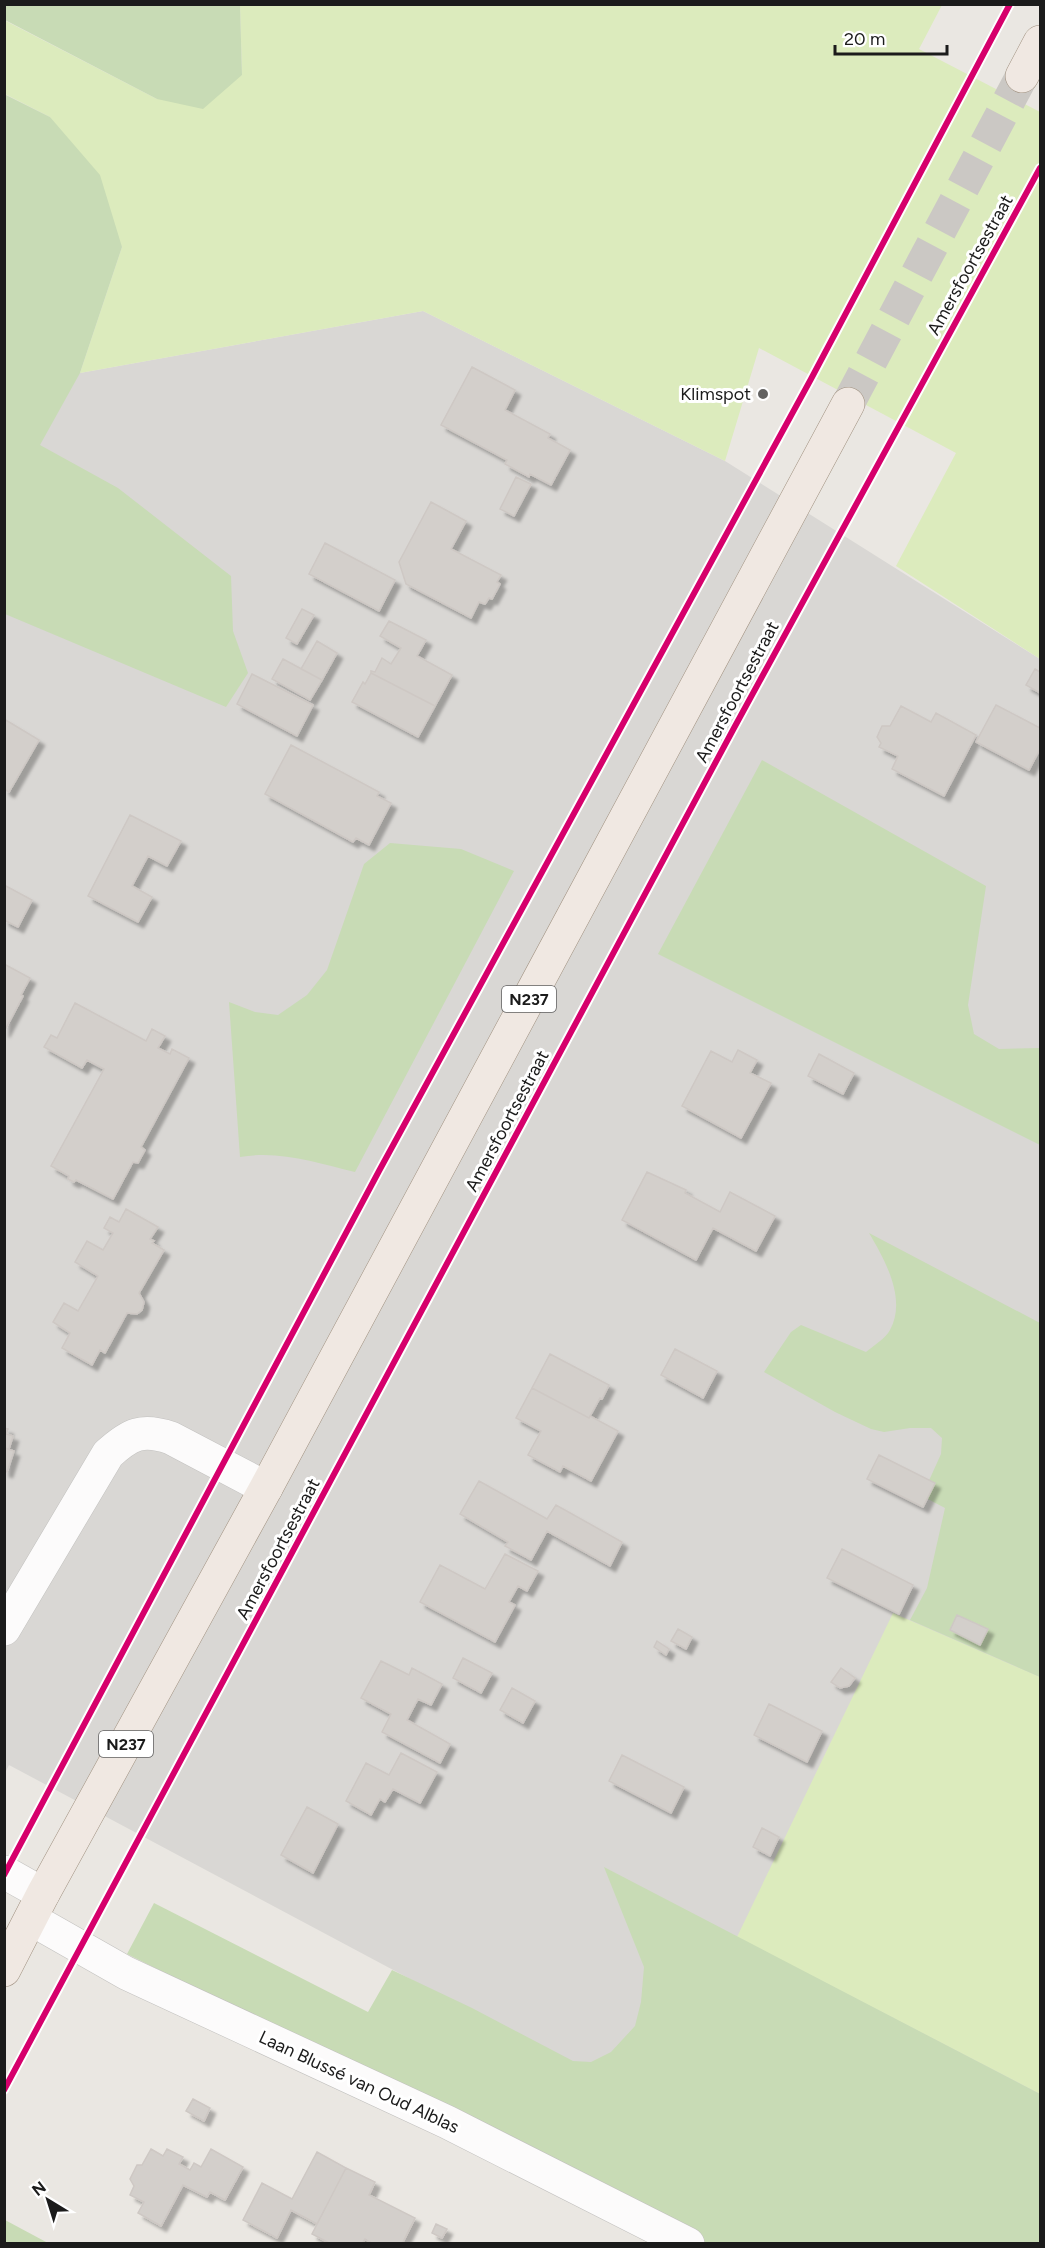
<svg xmlns="http://www.w3.org/2000/svg" width="1045" height="2248" viewBox="0 0 1045 2248" font-family="Figtree,sans-serif">
	<style>
		.residential { fill: #d9d7d4 }
		.grass { fill: #dcebbd }
		.forest { fill: #c8dbb5 }
		.building { fill: #d3cfcb; stroke: #cec8c4; stroke-width: 1.5; filter: url(#shadow) }
		.lines { fill: none; stroke-linecap: round; stroke-linejoin: round }
		.major-tunnel { stroke: #cbc8c4; stroke-width: 33; stroke-dasharray: 33 16; stroke-linecap: butt }
		.minor-casing { stroke: #c2c1bf; stroke-width: 34 }
		.major-casing { stroke: #a09180; stroke-width: 34 }
		.minor { stroke: #fcfbfb; stroke-width: 33 }
		.major { stroke: #f0e8e2; stroke-width: 33 }
		.cycleway-casing { stroke: #fff; stroke-width: 10 }
		.cycleway { stroke: #d6006c; stroke-width: 6 }
		.poi-dot { fill: #636261; stroke: #fff; stroke-width: 2 }
		.labels { text-anchor: middle; dominant-baseline: central; stroke-width: 6; stroke-linejoin: round; paint-order: stroke }
		.shield { fill: #fff; stroke: #5f5f5f; stroke-width: 1.5 }
		.shield-label { font-size: 16px; font-weight: bold; fill: #1b1b1b }
		.street-label { font-size: 18px; fill: #1b1b1b; stroke: #fff }
		.poi-label { font-size: 18px; fill: #1b1b1b; stroke: #fff; text-anchor: end }
	</style>
	<defs>
		<filter id="shadow"><feDropShadow dx="5.5" dy="5.5" stdDeviation="1.5" flood-color="#0004"/></filter>
	</defs>
	<rect width="100%" height="100%" fill="#eae7e2"/>
	<path class="residential" d="M423 311 725 461 1040 659V2243H905L9 1765 5 1773V390L80 373Z"/>
	<path class="grass" d="M240 5H942L919 49 1040 112V659L896 566 956 453 759 348 725 461 423 311 80 373 122 247 50 117 5 94 4 20 157 99 242 75Z
		M893 1613 1040 1677V2094L737 1937Z"/>
	<path class="forest" d="M4 5H240L242 75 203 109 157 99 5 20Z
		M4 94 50 117 100 175 122 247 80 373 40 445 118 488 231 576 233 631 248 673 226 707 5 614Z
		M762 760 986 886 968 1005 974 1034 999 1049 1040 1048V1145L658 954Z
		M390 843 461 849 514 871 355 1172C317 1163 280 1150 240 1157L229 1002 255 1012 278 1015 307 995 327 970 364 864Z
		M869 1233 1040 1323V1677L910 1620 927 1588 945 1508 922 1496 941 1454 942 1438 931 1428H910L884 1432 871 1429 835 1412 764 1372 791 1332 801 1325 866 1352C873 1346 886 1338 890 1330 907 1299 885 1260 869 1233Z
		M604 1867 1040 2094V2243H706L127 1954 154 1903 368 2012 392 1970 472 2008 573 2061 591 2062 611 2052 635 2026 641 2002 644 1967Z
		M5 2220 48 2243H5Z"/>
	<path class="building" d="M472 367 515 390 505 410 550 434 548 438 570 450 551 485 530 474 529 477 505 464 507 460 441 425Z
		M516 477 531 484 514 516 500 509Z
		M431 502 466 521 451 549 501 575 497 582 500 584 492 599 489 598 485 604 479 602 471 618 406 584 399 562Z
		M325 543 395 580 379 611 309 574Z
		M302 609 314 615 297 644 286 638Z
		M389 621 426 640 417 656 452 675 435 706 371 673V671L375 672 382 658 391 664 401 648 380 636Z
		M317 641 337 653 322 680 301 669Z
		M283 659 322 680 310 700 272 679Z
		M1035 669 1040 672V693L1026 685Z
		M371 673 435 706 418 737 352 702 363 682 365 684Z
		M252 674 313 705 297 736 237 704Z
		M996 705 1040 728V749L1029 770 976 742Z
		M901 706 931 722 936 713 976 735 944 796 892 769 898 756 879 747 881 743 877 737 882 726H890Z
		M4 719 39 740 9 792 4 789Z
		M291 745 379 792 377 796 391 803 369 845 356 838 353 842 265 794Z
		M130 815 181 841 167 866 148 856 132 886 152 897 138 922 88 896Z
		M4 885 32 900 18 927 4 920Z
		M4 964 30 978 21 995 23 996 4 1032Z
		M75 1003 146 1041 152 1029 165 1036 158 1048 170 1054 172 1049 189 1058 141 1147 145 1150 138 1163 133 1162 113 1199 76 1180 74 1182 68 1179 69 1176 51 1166 104 1069 87 1060 82 1068 44 1047 51 1035 57 1038Z
		M738 1050 757 1060 750 1073 771 1083 741 1138 682 1106 711 1051 732 1062Z
		M819 1054 854 1073 843 1094 808 1076Z
		M647 1172 686 1190 685 1193 720 1212 730 1192 775 1216 756 1251 713 1228 696 1260 622 1220Z
		M126 1209 158 1227 150 1239 154 1241 152 1243 164 1250 139 1293 144 1302 142 1310 137 1314 127 1313 105 1353 100 1350 92 1365 62 1348 70 1333 53 1322 64 1303 78 1311 98 1276 75 1262 87 1241 103 1250 113 1233 104 1228 110 1217 119 1222Z
		M675 1349 717 1371 703 1398 661 1375Z
		M550 1354 609 1385 602 1399 600 1398 589 1418 532 1388Z
		M532 1388 589 1418 590 1416 618 1431 591 1481 563 1466 560 1472 528 1455 541 1431 516 1418Z
		M4 1428 8 1429 6 1434 13 1436 9 1449 4 1448Z
		M4 1448 14 1451 7 1472 4 1471Z
		M879 1455 935 1483 923 1507 867 1479Z
		M479 1481 547 1519 556 1505 622 1542 610 1566 547 1531 531 1560 505 1546 508 1542 460 1514Z
		M842 1549 913 1585 899 1614 827 1578Z
		M505 1554 538 1571 527 1591 518 1586 509 1602 515 1605 495 1642 420 1602 440 1565 485 1589Z
		M957 1615 988 1629 980 1645 950 1630Z
		M678 1629 692 1637 686 1649 671 1641Z
		M657 1641 669 1649 666 1655 654 1647Z
		M463 1658 492 1673 481 1693 453 1678Z
		M381 1661 409 1675 412 1668 442 1684 431 1705 418 1699 407 1720 450 1744 440 1763 382 1732 391 1714 361 1698Z
		M841 1668 855 1678 849 1686 840 1688 831 1682Z
		M512 1688 535 1701 523 1723 500 1710Z
		M769 1704 822 1731 807 1762 754 1735Z
		M401 1753 437 1772 420 1803 393 1789 385 1802 380 1799 371 1815 346 1801 366 1763 389 1775Z
		M622 1755 684 1787 671 1813 609 1781Z
		M307 1807 338 1824 313 1873 281 1855Z
		M762 1828 779 1837 770 1856 753 1847Z
		M193 2099 210 2108 204 2121 186 2111Z
		M151 2149 163 2156 167 2149 183 2157 179 2164 190 2170 194 2163 201 2167 211 2149 243 2167 225 2200 210 2192 207 2197 183 2185 161 2226 138 2213 144 2202 130 2195 134 2186 130 2179 137 2165H142Z
		M317 2152 346 2168 317 2224 291 2210 277 2238 243 2220 262 2183 292 2199Z
		M346 2168 375 2182 369 2195 415 2218 402 2244H373L365 2239 362 2244H331L312 2234Z
		M436 2224 447 2229 442 2238 432 2233Z"/>
	<g class="lines">
		<path class="major-tunnel" d="M848 404 1022 76"/>
		<defs>
			<path id="minor" d="M4 1629 108 1454C130 1434 142 1428 171 1438L266 1488
				M4 1872 43 1894
				M31 1919 126 1973 447 2122 688 2244"/>
			<path id="major" d="M1022 76 1040 42
				M4 1970 43 1894 266 1488 848 404"/>
		</defs>
		<use href="#minor" class="minor-casing"/>
		<use href="#major" class="major-casing"/>
		<use href="#minor" class="minor"/>
		<use href="#major" class="major"/>
		<defs>
			<path id="cycleway" d="M4 1875 379 1171 811 379 1010 4
				M4 2090 734 728 1040 168"/>
		</defs>
		<use href="#cycleway" class="cycleway-casing"/>
		<use href="#cycleway" class="cycleway"/>
	</g>
	<circle class="poi-dot" cx="763" cy="394" r="6"/>
	<g class="labels">
		<g class="shield">
			<rect x="502" y="986" width="54" height="26" rx="4.5"/>
			<rect x="99" y="1731" width="54" height="26" rx="4.5"/>
		</g>
		<g class="shield-label">
			<text x="529" y="999">N237</text>
			<text x="126" y="1744">N237</text>
		</g>
		<g class="street-label">
			<text transform="translate(970 265) rotate(-61)">Amersfoortsestraat</text>
			<text transform="translate(737 692) rotate(-62)">Amersfoortsestraat</text>
			<text transform="translate(507 1121) rotate(-62)">Amersfoortsestraat</text>
			<text transform="translate(278 1549) rotate(-62)">Amersfoortsestraat</text>
			<text transform="translate(359 2082) rotate(25)">Laan Blussé van Oud Alblas</text>
		</g>
		<g class="poi-label">
			<text x="751" y="394">Klimspot</text>
		</g>
	</g>
	<rect width="1045" height="2248" fill="none" stroke="#1b1b1b" stroke-width="12"/>
	<g transform="translate(48 2200) rotate(322)" stroke="#ffffff" stroke-width="4.5" paint-order="stroke">
	<path d="M0-4.5L10 22L0 15L-10 22Z" fill="#1b1b1b"/>
	<text y="-9" font-size="16" font-weight="bold" text-anchor="middle" fill="#1b1b1b">N</text>
	</g>
	<path d="M835 45v9h112v-9" fill="none" stroke="#1b1b1b" stroke-width="3"/>
	<text x="844" y="45" font-size="18" fill="#1b1b1b" stroke="#ffffff" stroke-width="4.5" paint-order="stroke">20 m</text>
</svg>
